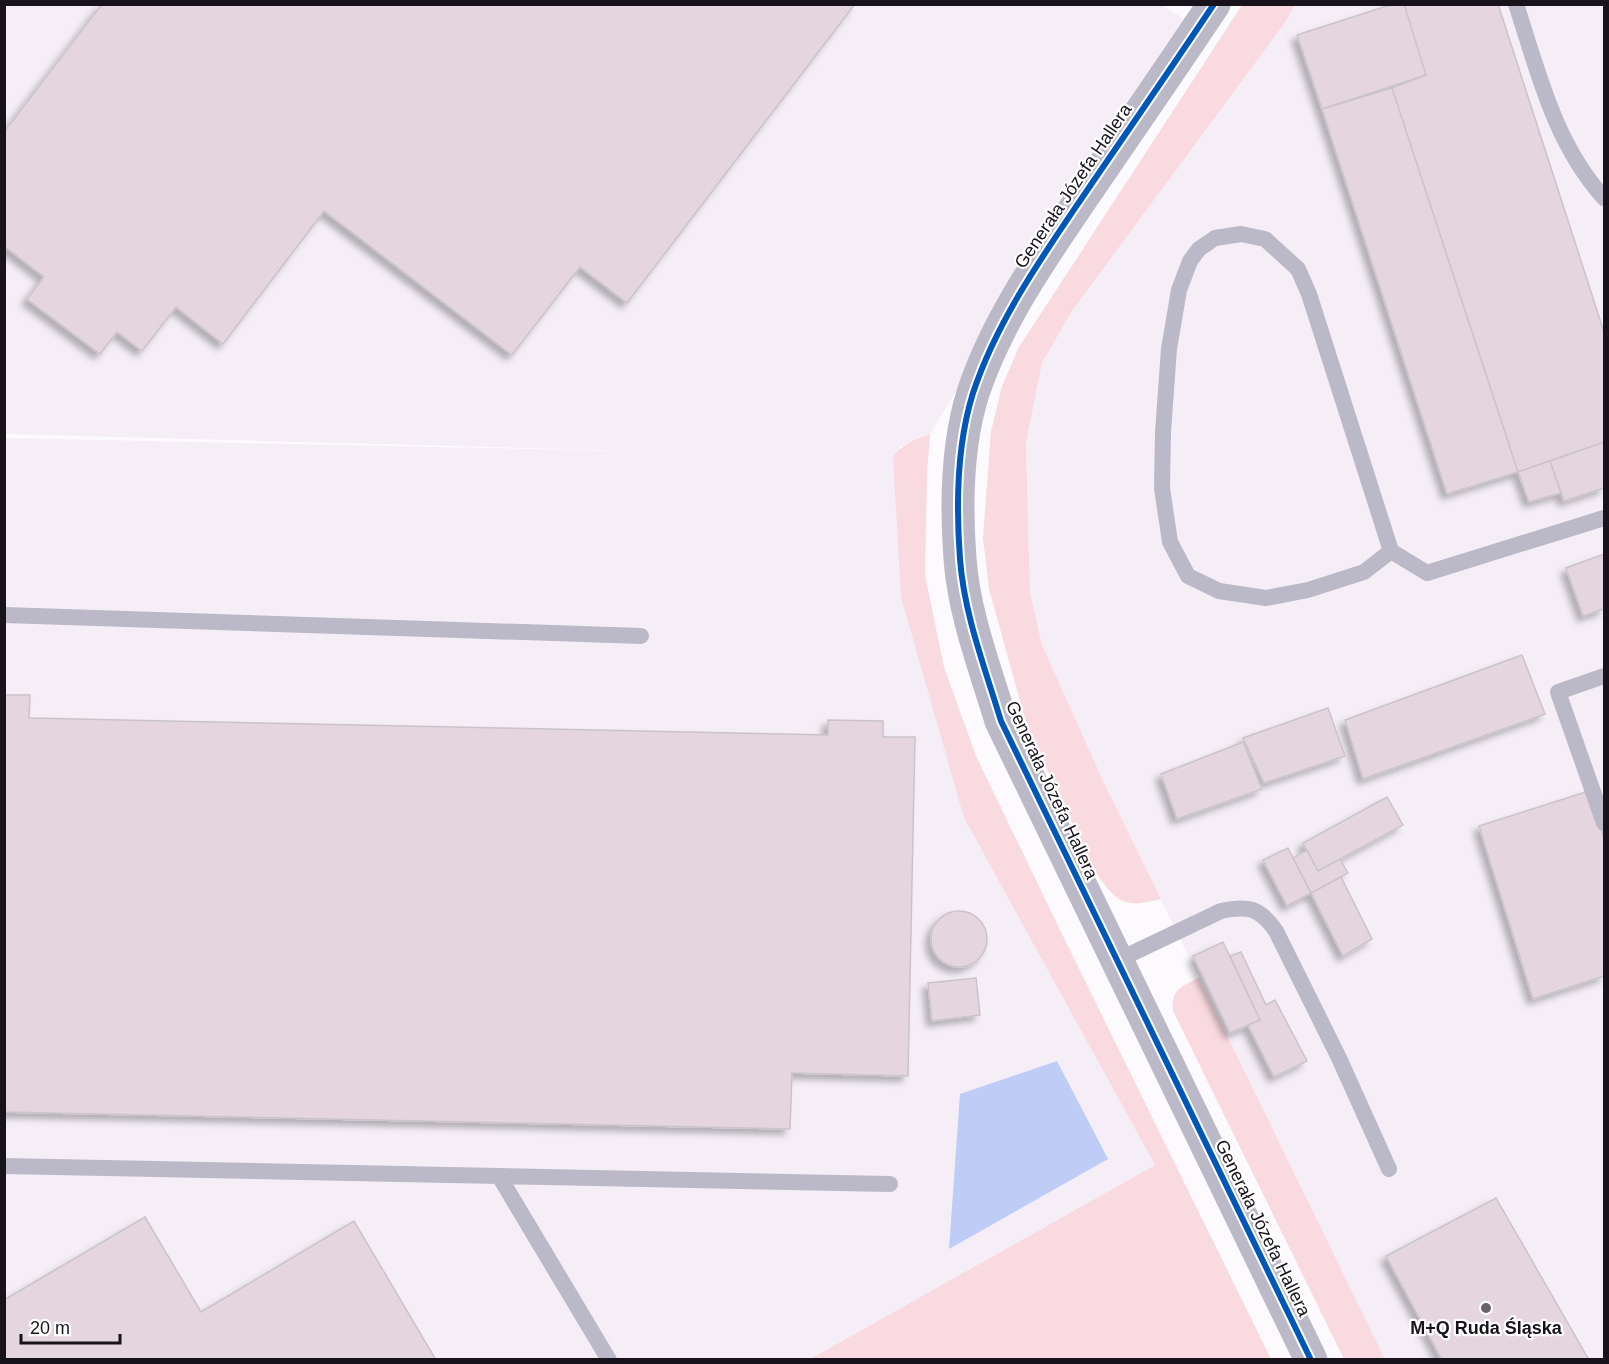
<svg xmlns="http://www.w3.org/2000/svg" width="1609" height="1364" viewBox="0 0 1609 1364" font-family="Arial,sans-serif">
	<style>
		.built { fill: #f5eef7 }
		.green { fill: #fadae1 }
		.water { fill: #beccf6 }
		.building { fill: #e5d5df; stroke: #cac4c8; stroke-width: 1.5; filter: url(#shadow) }
		.lines { fill: none; stroke-linecap: round; stroke-linejoin: round }
		.lane { stroke: #bbb8c7; stroke-width: 16 }
		.street { stroke: #bbb8c7; stroke-width: 33 }
		.cycleway-casing { stroke: #fff; stroke-width: 10 }
		.cycleway { stroke: #0057b8; stroke-width: 6 }
		.poi-dot { fill: #686369; stroke: #fff; stroke-width: 2 }
		.labels { text-anchor: middle; dominant-baseline: central; stroke-width: 4.5; stroke-linejoin: round; paint-order: stroke }
		.street-label { font-size: 18px; fill: #18121a; stroke: #fff }
		.poi-label { font-size: 18px; font-weight: bold; fill: #18121a; stroke: #fff }
	</style>
	<defs>
		<filter id="shadow"><feDropShadow dx="-5.5" dy="5.5" stdDeviation="3" flood-color="#0004"/></filter>
	</defs>
	<rect width="100%" height="100%" fill="#fcfafd"/>
	<path class="built" d="M5 5H1162L1184 19 930 434 917 438 900 447 964 818 1155 1165 810 1359H5V438L675 452 5 434Z
		M1295 5H1604V1359H1385L1100 775 1042 645 1030 592 1026 443 1042 363 1072 311 1284 24Z"/>
	<path class="green" d="M1242 5H1295L1284 24 1072 311 1042 363 1026 443 1030 592 1042 645 1104 783 1161 899C1124 908 1118 904 1096 873L1028 730 989 589 983 538 991 431 1002 386 1019 347Z
		M930 434 927 473 925 575 944 667 976 756 1060 930 1271 1359H810L1155 1165 964 818 901 597 893 457C902 444 915 439 930 434Z
		M1199 978 1385 1359H1344L1173 1011C1170 990 1182 986 1199 978Z"/>
	<path class="water" d="M1057 1061 1108 1159 949 1249 960 1094Z"/>
	<path class="building" d="M102 4H855L627 303 580 267 512 355 324 211 223 344 176 307 142 351 117 332 100 354 27 299 44 277 4 246V132Z
		M1393 4H1404L1426 75 1322 109 1297 35Z
		M1404 4H1498L1604 332V442L1518 472 1392 88 1426 75Z
		M1392 88 1518 472 1447 494 1322 109Z
		M1604 442V488L1564 501 1550 461Z
		M1550 461 1561 493 1529 502 1518 472Z
		M1604 554V609L1583 616 1566 568Z
		M1522 655 1545 714 1363 779 1345 720Z
		M4 695H30L29 718 828 735V720L883 721V737H915L908 1076 792 1073 790 1129 4 1112Z
		M1328 708 1345 756 1264 783 1243 738Z
		M1243 742 1262 789 1177 819 1161 774Z
		M1589 791 1604 838V976L1533 999 1479 826Z
		M1387 797 1403 825 1318 871 1303 843Z
		M1288 848 1311 893 1287 906 1263 860Z
		M1307 850 1318 871 1340 859 1348 873 1311 893 1293 858Z
		M1341 877 1372 939 1343 956 1311 893Z
		M931 939a28 28 0 1 1 56 0a28 28 0 1 1-56 0Z
		M1223 942 1260 1020 1230 1033 1193 956Z
		M1241 952 1266 1005 1275 1000 1307 1061 1274 1077 1248 1025 1260 1020 1230 956Z
		M976 978 980 1015 932 1021 928 983Z
		M1496 1198 1589 1360H1442L1386 1256Z
		M145 1217 201 1312 354 1221 436 1360H4V1300Z"/>
	<g class="lines">
		<path class="lane" d="M1516 4C1538 72 1555 144 1604 198
			M1391 551 1364 572 1308 590 1266 598 1219 591 1188 576 1170 542 1162 488 1163 432 1169 349 1179 290 1190 261 1199 249 1215 238 1241 234 1265 239 1298 269 1309 294 1391 551 1427 573 1604 518
			M4 615 641 636
			M1604 676 1558 692 1604 823
			M1116 961 1221 911C1248 905 1260 908 1276 931L1339 1058 1389 1169
			M4 1166 499 1176 609 1360
			M499 1176 890 1184"/>
		<path class="street" d="M1214 4C1172 67 1129 129 1086 192 1044 254 997 320 973 393 957 444 956 506 960 559 964 614 985 668 1001 721L1311 1360"/>
		<defs>
			<path id="cycleway" d="M1214 4C1172 67 1129 129 1086 192 1044 254 997 320 973 393 957 444 956 506 960 559 964 614 985 668 1001 721L1311 1360"/>
		</defs>
		<use href="#cycleway" class="cycleway-casing"/>
		<use href="#cycleway" class="cycleway"/>
	</g>
	<circle class="poi-dot" cx="1486" cy="1308" r="6"/>
	<g class="labels">
		<g class="street-label">
			<text transform="translate(1073 186) rotate(-56)">Generała Józefa Hallera</text>
			<text transform="translate(1052 790) rotate(65)">Generała Józefa Hallera</text>
			<text transform="translate(1263 1228) rotate(64)">Generała Józefa Hallera</text>
		</g>
		<g class="poi-label">
			<text x="1486" y="1328">M+Q Ruda Śląska</text>
		</g>
	</g>
	<rect width="1609" height="1364" fill="none" stroke="#18121a" stroke-width="12"/>
	<path d="M21 1334v9h99v-9" fill="none" stroke="#18121a" stroke-width="3"/>
	<text x="30" y="1334" font-size="18" fill="#18121a" stroke="#ffffff" stroke-width="4.5" paint-order="stroke">20 m</text>
</svg>
